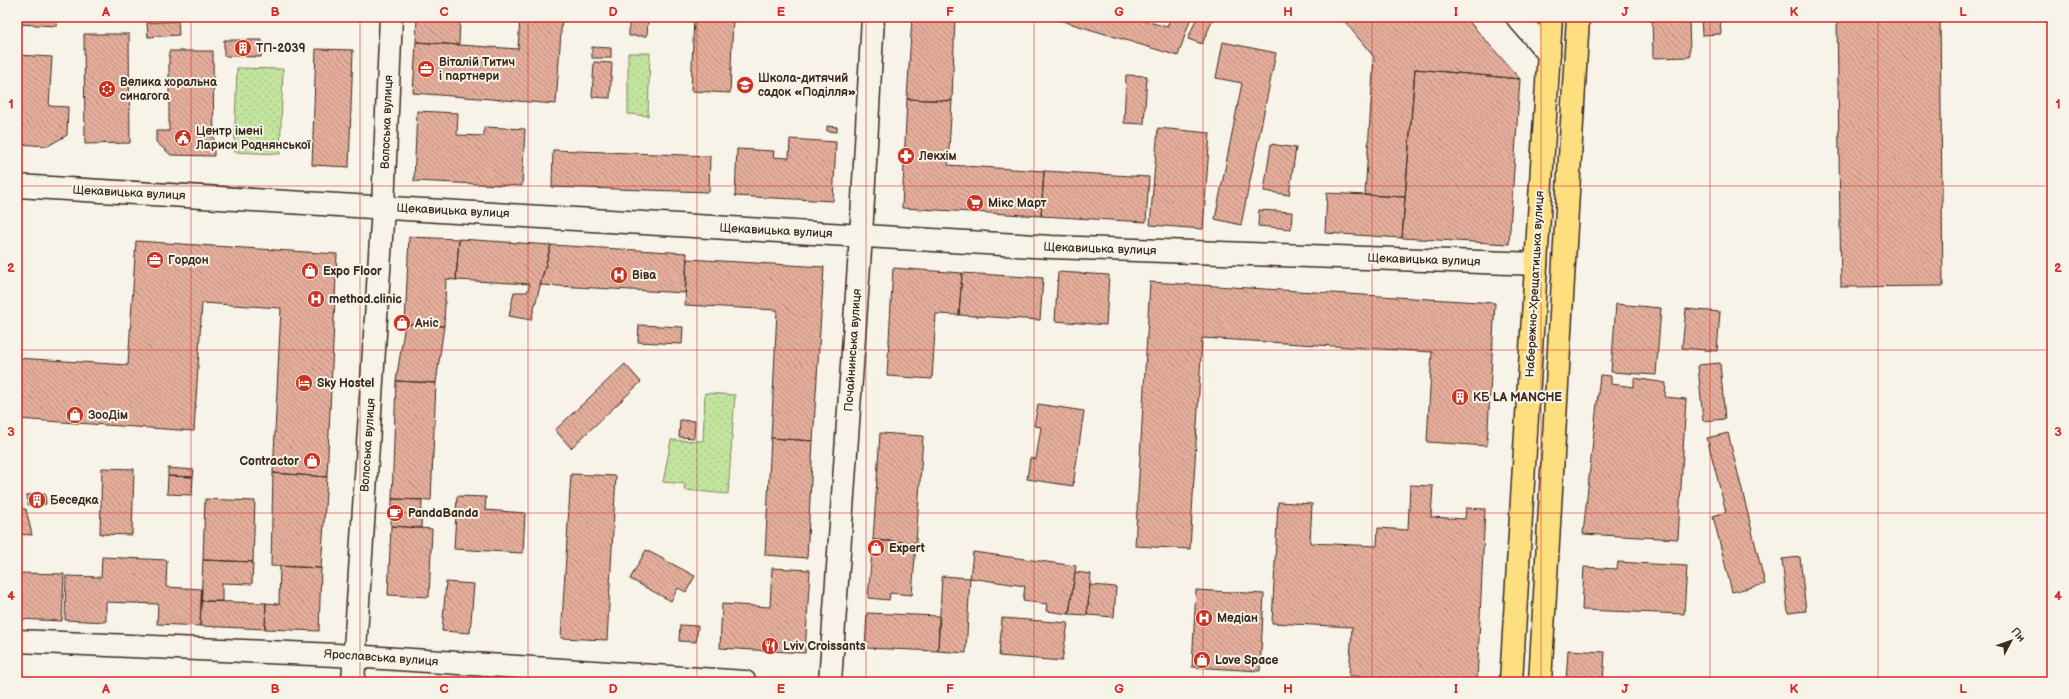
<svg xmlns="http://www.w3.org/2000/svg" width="2069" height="699" viewBox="0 0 2069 699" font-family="'Balsamiq Sans',sans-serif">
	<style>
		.park { fill: url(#park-dots); stroke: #7f875e }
		.building { fill: url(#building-back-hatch); stroke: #3b2a1e }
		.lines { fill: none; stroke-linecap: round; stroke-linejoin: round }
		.minor-casing { stroke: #3b2a1e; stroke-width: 25 }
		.major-casing { stroke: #3b2a1e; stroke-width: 25 }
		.minor { stroke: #f7f3e8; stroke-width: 22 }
		.major { stroke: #fddf80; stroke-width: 22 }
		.grid { fill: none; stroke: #d62828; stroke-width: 1; stroke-opacity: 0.55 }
		.labels { text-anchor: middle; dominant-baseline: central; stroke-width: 4; stroke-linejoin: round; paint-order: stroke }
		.poi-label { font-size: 12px; font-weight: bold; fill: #3b2a1e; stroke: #f7f3e8; text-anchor: start }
		.street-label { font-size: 12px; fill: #3b2a1e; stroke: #f7f3e8 }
		.neatline { fill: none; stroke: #d62828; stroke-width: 1.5 }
		.grid-label { font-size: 13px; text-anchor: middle; font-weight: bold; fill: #d62828 }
	</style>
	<defs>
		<pattern id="park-dots" width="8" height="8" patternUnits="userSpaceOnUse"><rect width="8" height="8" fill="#c3e49d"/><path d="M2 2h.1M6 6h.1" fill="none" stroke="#a8c487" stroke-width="1.8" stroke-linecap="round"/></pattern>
		<pattern id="building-back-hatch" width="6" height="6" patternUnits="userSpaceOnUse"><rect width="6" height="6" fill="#e4ad9b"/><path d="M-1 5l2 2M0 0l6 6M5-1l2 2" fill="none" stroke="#ba8d7e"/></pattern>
	</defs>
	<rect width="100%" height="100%" fill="#f7f3e8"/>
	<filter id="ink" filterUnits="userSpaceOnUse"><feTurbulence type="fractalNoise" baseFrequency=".025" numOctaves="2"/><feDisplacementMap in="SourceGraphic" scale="8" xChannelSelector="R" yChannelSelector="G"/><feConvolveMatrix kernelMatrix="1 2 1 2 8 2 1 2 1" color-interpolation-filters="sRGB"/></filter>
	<g filter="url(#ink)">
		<path class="park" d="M628 53H650L648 116 628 114Z
			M237 68 283 69 280 154 234 152Z
			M705 393 735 395 728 494 684 490 685 484 663 482 671 440 703 441Z"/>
		<path class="building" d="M17 17H58L57 26 17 24Z
			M417 17H460L459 45 416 42Z
			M520 17H562L556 104 413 93 416 42 518 49Z
			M629 17H648L647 36H629Z
			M694 17H733L730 93 691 91Z
			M912 17H955L952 101 907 99Z
			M1060 17H1131L1167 27 1171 17H1191L1178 56 1059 20Z
			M1197 17H1214L1202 44 1188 39Z
			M1341 17H1465L1520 79 1415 69 1405 197 1365 195 1374 57Z
			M1652 17H1689L1690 57 1653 58Z
			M1701 17H1720L1721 34 1702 35Z
			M1837 17H1940L1943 286 1841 287Z
			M178 21 179 35 148 37 147 23Z
			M84 34H129L130 143 85 144Z
			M224 40H262L261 57 224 56Z
			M1223 42 1276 53 1241 225 1215 219 1242 83 1216 78Z
			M592 47 611 48V58H592Z
			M316 49 353 50 349 167 312 165Z
			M169 51H213L214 156 171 155 156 142V131H169Z
			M17 55 52 57 49 106 68 107 67 135 48 146 17 144Z
			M594 62 612 63 610 98 592 97Z
			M1415 69 1520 79 1509 244 1402 238Z
			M1126 75 1147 76 1144 124 1124 123Z
			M907 99 952 101 948 165 1044 171 1041 216 902 208Z
			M417 111 458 113 457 135 484 136V127L525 129 522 186 414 181Z
			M827 126 837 127V132L827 131Z
			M1158 128 1210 133 1203 229 1150 225Z
			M790 139 836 142 833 201 735 196 737 149 774 151 773 157 789 158Z
			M1271 144 1296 148 1289 195 1264 191Z
			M553 150 710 156 709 192 552 187Z
			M1044 171 1149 177 1146 222 1041 216Z
			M1327 193 1405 197 1402 238 1325 233Z
			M1259 210 1292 212 1291 229 1258 226Z
			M409 237 459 239 456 280 446 279 444 326 405 324Z
			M459 239 551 245 531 320 509 316 514 292H527L530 284 456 280Z
			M136 241 337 254 327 477 273 473 281 308 202 303 194 431 17 419V358L128 365Z
			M551 245 687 253 685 293 540 285Z
			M687 259 824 267 813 441 771 438 777 310 685 305Z
			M893 268 962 273 959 315 936 314 932 379 887 376Z
			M1058 272 1109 275 1106 325 1055 321Z
			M962 273 1043 278 1040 320 959 315Z
			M1150 282 1495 303 1487 446 1427 442 1432 352 1202 338 1190 549 1135 546Z
			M1616 304 1661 308 1656 375 1611 372Z
			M1686 309 1720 312 1717 351 1682 348Z
			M405 324 444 326 436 383 396 381Z
			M639 325 683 327 682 344 638 342Z
			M1720 363 1725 419 1703 421 1698 365Z
			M625 364 641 382 571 448 555 430Z
			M1600 375 1611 376V384L1634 387V378L1666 383 1665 397 1686 399 1678 539 1583 534Z
			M396 381 436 383 431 500 392 499Z
			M1038 404 1084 411 1073 486 1027 479 1030 458 1036 459 1041 427 1034 426Z
			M680 420 695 421 694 438 679 437Z
			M880 433 923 436 916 543 873 540Z
			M1728 433 1765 584 1732 592 1713 516 1726 512 1707 438Z
			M771 438 813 441 807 558 765 555Z
			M102 468 134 469 132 535 100 534Z
			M168 468 194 470 193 477 168 476Z
			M273 473 327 477 321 568 271 566Z
			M571 474 616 476 607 640 561 638Z
			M168 476 193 477 192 495 167 494Z
			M1410 485 1433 486 1431 517 1465 519 1466 508 1485 509 1477 682 1349 676 1352 627 1272 623 1278 502 1312 504 1310 543 1377 546 1378 528 1408 530Z
			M45 494 46 504 28 505 27 495Z
			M457 496 486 497 485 510 525 513 523 553 454 549Z
			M205 499 255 501 253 562 203 560Z
			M392 499 422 500 421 528 391 526Z
			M17 509H26L32 535 17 534Z
			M391 526 432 529 429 597 388 595Z
			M873 540 916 543 912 595 890 593 889 600 868 598Z
			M646 550 695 576 686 592 678 588 671 601 630 579Z
			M973 552 1076 566 1069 614 1046 611 1047 604 1023 601 1025 586 970 578Z
			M102 557 167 560 166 587 202 589 200 626 157 624 158 604 106 602V622L65 620 66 576 101 577Z
			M1800 557 1806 611 1788 613 1782 559Z
			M203 560 253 562 252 584 222 583V601H201Z
			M1618 562 1687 566 1684 614 1582 610 1584 567 1617 569Z
			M280 566 321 568 319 631 265 629 266 603 279 604Z
			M772 568 810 570 805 653 720 648 722 604 770 607Z
			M1075 572 1091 574 1087 615 1069 614Z
			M17 573 64 574 62 621 17 619Z
			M942 576 970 578 966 653 938 651Z
			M446 582 474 584 470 633 442 631Z
			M1090 585 1116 587 1114 617 1087 615Z
			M1196 590 1264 594 1260 671 1192 667Z
			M201 601 266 603 265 629 200 626Z
			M867 613 939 616 938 651 865 648Z
			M1002 618 1068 623 1062 661 999 656Z
			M680 625 698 626 696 642 679 641Z
			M1568 650 1605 652 1603 682H1566Z"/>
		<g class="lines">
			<defs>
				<path id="minor" d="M1517 17 1549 54
					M17 186 1051 247 1536 264
					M17 641 336 655 745 682
					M353 682 383 207 391 17
					M830 682 861 236 873 17"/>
				<path id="major" d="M1511 682 1551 17
					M1540 682 1578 17"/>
			</defs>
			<use href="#minor" class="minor-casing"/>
			<use href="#major" class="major-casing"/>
			<use href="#minor" class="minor"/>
			<use href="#major" class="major"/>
		</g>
	</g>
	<path class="grid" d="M191 17V682M360 17V682M528 17V682M697 17V682M866 17V682M1034 17V682M1203 17V682M1372 17V682M1541 17V682M1710 17V682M1878 17V682M17 186H2052M17 350H2052M17 513H2052"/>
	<defs>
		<symbol id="building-disc" viewBox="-11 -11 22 22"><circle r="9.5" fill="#c8321e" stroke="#f7f3e8"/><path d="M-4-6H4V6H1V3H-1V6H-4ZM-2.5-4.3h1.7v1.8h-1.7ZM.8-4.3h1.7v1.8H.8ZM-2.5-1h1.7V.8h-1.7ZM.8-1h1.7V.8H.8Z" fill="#fff"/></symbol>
		<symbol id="office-disc" viewBox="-11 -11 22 22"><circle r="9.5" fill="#c8321e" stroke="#f7f3e8"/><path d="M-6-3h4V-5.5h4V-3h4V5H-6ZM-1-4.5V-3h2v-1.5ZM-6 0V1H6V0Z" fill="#fff"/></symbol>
		<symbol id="school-disc" viewBox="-11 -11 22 22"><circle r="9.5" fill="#c8321e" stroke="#f7f3e8"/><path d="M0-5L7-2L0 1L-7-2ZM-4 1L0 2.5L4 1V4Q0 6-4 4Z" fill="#fff"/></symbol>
		<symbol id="synagogue-disc" viewBox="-11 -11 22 22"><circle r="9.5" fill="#c8321e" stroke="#f7f3e8"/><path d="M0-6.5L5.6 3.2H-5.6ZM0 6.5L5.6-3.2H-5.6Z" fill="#fff"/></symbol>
		<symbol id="civic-disc" viewBox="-11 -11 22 22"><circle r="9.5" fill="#c8321e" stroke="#f7f3e8"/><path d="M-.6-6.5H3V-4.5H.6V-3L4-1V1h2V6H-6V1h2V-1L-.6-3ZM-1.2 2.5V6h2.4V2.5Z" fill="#fff"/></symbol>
		<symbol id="pharmacy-disc" viewBox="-11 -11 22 22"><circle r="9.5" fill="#c8321e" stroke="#f7f3e8"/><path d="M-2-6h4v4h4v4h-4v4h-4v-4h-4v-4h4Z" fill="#fff"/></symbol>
		<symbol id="supermarket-disc" viewBox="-11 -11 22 22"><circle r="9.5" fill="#c8321e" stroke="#f7f3e8"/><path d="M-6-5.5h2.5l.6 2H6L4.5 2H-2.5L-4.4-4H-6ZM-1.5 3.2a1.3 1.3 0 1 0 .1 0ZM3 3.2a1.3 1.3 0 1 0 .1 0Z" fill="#fff"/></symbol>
		<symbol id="shop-disc" viewBox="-11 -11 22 22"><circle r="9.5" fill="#c8321e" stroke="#f7f3e8"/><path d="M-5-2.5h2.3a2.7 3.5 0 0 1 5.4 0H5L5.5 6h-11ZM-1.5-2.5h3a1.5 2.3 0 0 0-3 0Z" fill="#fff"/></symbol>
		<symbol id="hospital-disc" viewBox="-11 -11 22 22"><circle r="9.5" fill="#c8321e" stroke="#f7f3e8"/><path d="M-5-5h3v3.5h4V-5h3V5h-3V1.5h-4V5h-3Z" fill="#fff"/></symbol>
		<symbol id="hotel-disc" viewBox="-11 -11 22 22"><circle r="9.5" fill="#c8321e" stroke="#f7f3e8"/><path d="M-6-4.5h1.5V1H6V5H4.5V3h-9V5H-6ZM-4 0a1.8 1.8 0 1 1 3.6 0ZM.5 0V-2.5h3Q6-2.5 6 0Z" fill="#fff"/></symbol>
		<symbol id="cafe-disc" viewBox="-11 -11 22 22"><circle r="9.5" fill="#c8321e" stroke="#f7f3e8"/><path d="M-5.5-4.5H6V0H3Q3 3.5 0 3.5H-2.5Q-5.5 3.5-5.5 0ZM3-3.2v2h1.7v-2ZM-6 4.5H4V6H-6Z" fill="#fff"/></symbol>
		<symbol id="restaurant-disc" viewBox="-11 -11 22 22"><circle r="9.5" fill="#c8321e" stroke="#f7f3e8"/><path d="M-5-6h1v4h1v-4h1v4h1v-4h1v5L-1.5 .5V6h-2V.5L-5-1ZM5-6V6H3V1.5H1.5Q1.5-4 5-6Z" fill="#fff"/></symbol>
	</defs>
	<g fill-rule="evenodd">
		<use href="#building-disc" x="233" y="38" width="20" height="20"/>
		<use href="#office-disc" x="416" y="59" width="20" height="20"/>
		<use href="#school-disc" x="735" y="75" width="20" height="20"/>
		<use href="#synagogue-disc" x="97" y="79" width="20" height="20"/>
		<use href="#civic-disc" x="173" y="128" width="20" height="20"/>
		<use href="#pharmacy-disc" x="896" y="146" width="20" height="20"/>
		<use href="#supermarket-disc" x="965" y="193" width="20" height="20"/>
		<use href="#office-disc" x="145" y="250" width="20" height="20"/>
		<use href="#shop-disc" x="300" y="261" width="20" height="20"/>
		<use href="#hospital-disc" x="609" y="265" width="20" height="20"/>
		<use href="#hospital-disc" x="306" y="289" width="20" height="20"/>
		<use href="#shop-disc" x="392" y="313" width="20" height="20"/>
		<use href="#hotel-disc" x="294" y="373" width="20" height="20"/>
		<use href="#building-disc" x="1450" y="387" width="20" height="20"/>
		<use href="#shop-disc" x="65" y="405" width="20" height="20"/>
		<use href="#shop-disc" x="302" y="451" width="20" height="20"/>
		<use href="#building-disc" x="27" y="490" width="20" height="20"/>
		<use href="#cafe-disc" x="385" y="503" width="20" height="20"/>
		<use href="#shop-disc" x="866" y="538" width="20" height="20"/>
		<use href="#hospital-disc" x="1194" y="608" width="20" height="20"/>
		<use href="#restaurant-disc" x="760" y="636" width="20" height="20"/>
		<use href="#shop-disc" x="1192" y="650" width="20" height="20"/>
	</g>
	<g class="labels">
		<g class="poi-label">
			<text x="256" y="48">ТП-2039</text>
			<text x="439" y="62">Віталій Титич<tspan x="439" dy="14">і партнери</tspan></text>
			<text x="758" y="78">Школа-дитячий<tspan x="758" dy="14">садок «Поділля»</tspan></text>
			<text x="120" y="82">Велика хоральна<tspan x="120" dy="14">синагога</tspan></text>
			<text x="196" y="131">Центр імені<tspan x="196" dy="14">Лариси Роднянської</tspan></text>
			<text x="919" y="156">Лекхім</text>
			<text x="988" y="203">Мікс Март</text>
			<text x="168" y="260">Гордон</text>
			<text x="323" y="271">Expo Floor</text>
			<text x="632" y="275">Віва</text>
			<text x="329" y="299">method.clinic</text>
			<text x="415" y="323">Аніс</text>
			<text x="317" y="383">Sky Hostel</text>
			<text x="1473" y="397">КБ LA MANCHE</text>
			<text x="88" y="415">ЗооДім</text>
			<text x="299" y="461" text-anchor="end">Contractor</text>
			<text x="50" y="500">Беседка</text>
			<text x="408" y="513">PandaBanda</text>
			<text x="889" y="548">Expert</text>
			<text x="1217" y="618">Медіан</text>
			<text x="783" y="646">Lviv Croissants</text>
			<text x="1215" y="660">Love Space</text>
		</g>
		<g class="street-label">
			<text transform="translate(387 122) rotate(-88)">Волоська вулиця</text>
			<text transform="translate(129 193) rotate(3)">Щекавицька вулиця</text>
			<text transform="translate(453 211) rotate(3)">Щекавицька вулиця</text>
			<text transform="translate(776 231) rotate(3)">Щекавицька вулиця</text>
			<text transform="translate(1100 249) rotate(2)">Щекавицька вулиця</text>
			<text transform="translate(1424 260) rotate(2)">Щекавицька вулиця</text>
			<text transform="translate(1535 284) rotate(-87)">Набережно-Хрещатицька вулиця</text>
			<text transform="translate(853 350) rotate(-86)">Почайнинська вулиця</text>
			<text transform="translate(368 445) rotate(-86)">Волоська вулиця</text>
			<text transform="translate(381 658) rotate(4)">Ярославська вулиця</text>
		</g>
	</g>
	<rect width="2069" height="699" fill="none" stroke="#f7f3e8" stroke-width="44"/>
	<g transform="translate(2011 641) rotate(49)" stroke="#f7f3e8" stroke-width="3" paint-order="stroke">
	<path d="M0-3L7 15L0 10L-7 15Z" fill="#3b2a1e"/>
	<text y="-6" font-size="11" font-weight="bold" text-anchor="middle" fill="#3b2a1e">Пн</text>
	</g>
	<rect x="22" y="22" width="2025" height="655" class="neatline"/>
	<g class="grid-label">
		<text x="106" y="16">A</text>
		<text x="275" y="16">B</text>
		<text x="444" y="16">C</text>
		<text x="613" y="16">D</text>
		<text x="781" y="16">E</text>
		<text x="950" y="16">F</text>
		<text x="1119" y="16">G</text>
		<text x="1288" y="16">H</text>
		<text x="1456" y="16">I</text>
		<text x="1625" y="16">J</text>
		<text x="1794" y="16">K</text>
		<text x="1963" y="16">L</text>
		<text x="11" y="108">1</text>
		<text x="2058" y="108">1</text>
		<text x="11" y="272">2</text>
		<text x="2058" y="272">2</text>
		<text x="11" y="436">3</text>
		<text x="2058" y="436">3</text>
		<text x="11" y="600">4</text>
		<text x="2058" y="600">4</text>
		<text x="106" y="693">A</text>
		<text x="275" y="693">B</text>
		<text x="444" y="693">C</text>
		<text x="613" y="693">D</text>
		<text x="781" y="693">E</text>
		<text x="950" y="693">F</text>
		<text x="1119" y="693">G</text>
		<text x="1288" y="693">H</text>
		<text x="1456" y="693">I</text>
		<text x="1625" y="693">J</text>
		<text x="1794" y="693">K</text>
		<text x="1963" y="693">L</text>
	</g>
</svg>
